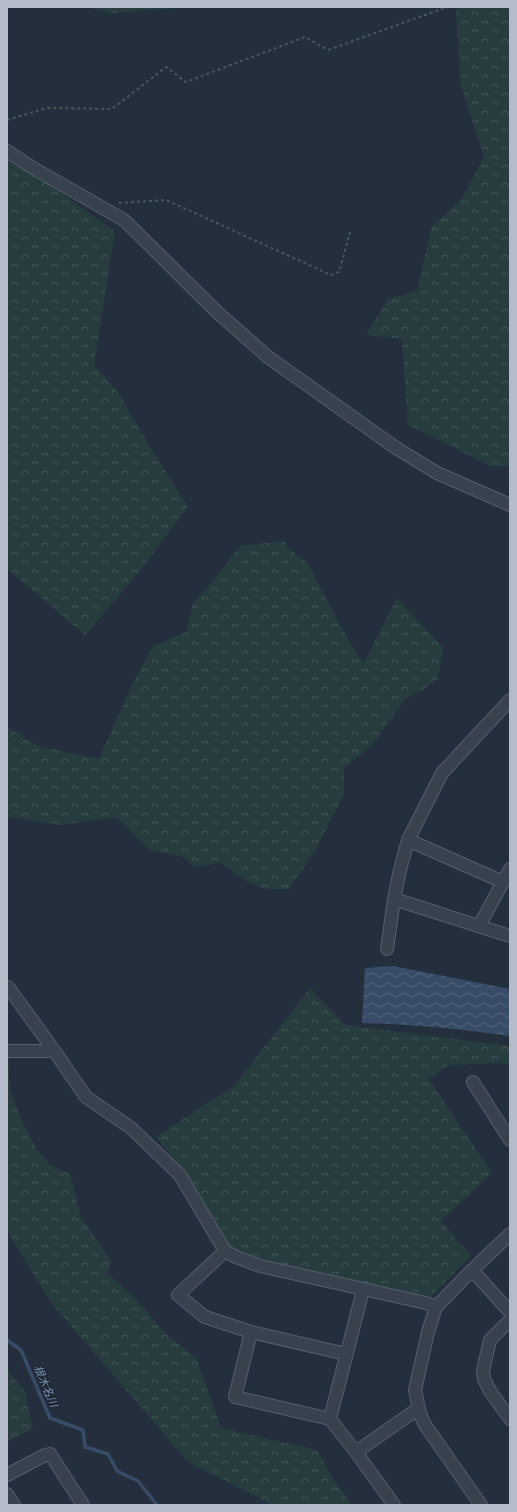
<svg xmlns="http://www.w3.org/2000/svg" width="517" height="1512" viewBox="0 0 517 1512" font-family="'Public Sans','Noto Sans JP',sans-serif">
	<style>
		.forest { fill: url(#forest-crowns) }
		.water { fill: url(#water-waves) }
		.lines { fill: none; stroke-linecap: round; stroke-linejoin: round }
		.stream { stroke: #394c67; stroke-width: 3.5 }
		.minor-casing { stroke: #565f6c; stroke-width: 14 }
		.path { stroke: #44595c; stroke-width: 2; stroke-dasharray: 3 3; stroke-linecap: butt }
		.minor { stroke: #38414e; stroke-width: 12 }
		.labels { text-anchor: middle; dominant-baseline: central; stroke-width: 3; stroke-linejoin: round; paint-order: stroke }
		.water-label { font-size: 11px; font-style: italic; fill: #7c92b1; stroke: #1d2633 }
	</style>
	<defs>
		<pattern id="forest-crowns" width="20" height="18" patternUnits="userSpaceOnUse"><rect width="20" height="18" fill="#263c3f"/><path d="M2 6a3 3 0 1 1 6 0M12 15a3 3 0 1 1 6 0" fill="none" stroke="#435659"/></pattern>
		<pattern id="water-waves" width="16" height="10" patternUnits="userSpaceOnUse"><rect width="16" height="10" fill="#394c67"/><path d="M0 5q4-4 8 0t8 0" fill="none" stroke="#53647b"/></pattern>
	</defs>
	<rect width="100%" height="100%" fill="#242f3e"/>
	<path class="forest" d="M87 7H192L111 13Z
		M460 7H510V466H491L408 425 402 339 366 335 388 299 417 291 432 226 460 201 484 157 460 83 456 10Z
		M7 154 100 221 115 231 94 365 119 394 135 422 188 507 139 572 85 635 7 569Z
		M284 541 289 548 308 564 340 625 363 664 397 598 443 648 438 679 423 690 405 699 373 744 344 768V794L315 851 289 889H266L246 881 221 863 194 867 184 857 149 850 116 817 59 825 7 817V727L38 746 99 759 132 685 152 647 186 632 193 603 213 581 240 546Z
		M310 988 345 1025 510 1046V1065L501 1063 450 1065 428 1078 492 1173 441 1221 471 1256 429 1298 261 1262 227 1247 183 1171 156 1137 234 1086Z
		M7 1040 8 1042 10 1090 20 1117 37 1150 50 1165 70 1174 81 1217 112 1262 107 1273 135 1298 166 1334 196 1358 221 1428 317 1450 333 1479 352 1505H273L188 1462 52 1304 7 1231Z
		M7 1369 25 1392 33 1428 7 1442Z"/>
	<path class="water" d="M393 966 510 989V1036C461 1029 412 1024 362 1023L365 968Z"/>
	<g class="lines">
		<path class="stream" d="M7 1340 21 1350 50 1418 83 1430 85 1447 108 1454 117 1471 138 1481 157 1505"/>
		<defs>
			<path id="minor" d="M7 151 33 168 124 220 218 313 268 357 396 448 437 473 510 505
				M408 840 503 882
				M394 899 510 936
				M479 926 510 869
				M387 949 394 899 400 870 408 840 442 773 510 700
				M8 987 53 1049 86 1097 131 1128 180 1175 225 1251 236 1257 260 1266 426 1303 436 1307
				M7 1051H47L53 1049
				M473 1082 510 1140
				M225 1251 178 1295 205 1317 251 1332 346 1354
				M472 1270 510 1312
				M510 1320 490 1340 483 1371 484 1379 490 1391 510 1419
				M251 1332 235 1397 330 1419 356 1452 394 1505
				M330 1419 363 1290
				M356 1452 419 1408
				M7 1475 45 1455 50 1454 83 1505
				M7 1494 14 1505
				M481 1505 425 1425 420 1414 415 1390 428 1332 436 1307 472 1270 510 1234"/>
		</defs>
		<use href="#minor" class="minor-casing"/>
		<path class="path" d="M7 120 47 108 112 109 166 67 186 82 305 37 328 50 447 7
			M119 203 166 200 331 275 339 272 350 232"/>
		<use href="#minor" class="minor"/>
	</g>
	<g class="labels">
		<g class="water-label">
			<text transform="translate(46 1386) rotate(67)">根木名川</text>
		</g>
	</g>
	<rect width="517" height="1512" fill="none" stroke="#b4bcc9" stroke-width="16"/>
</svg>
